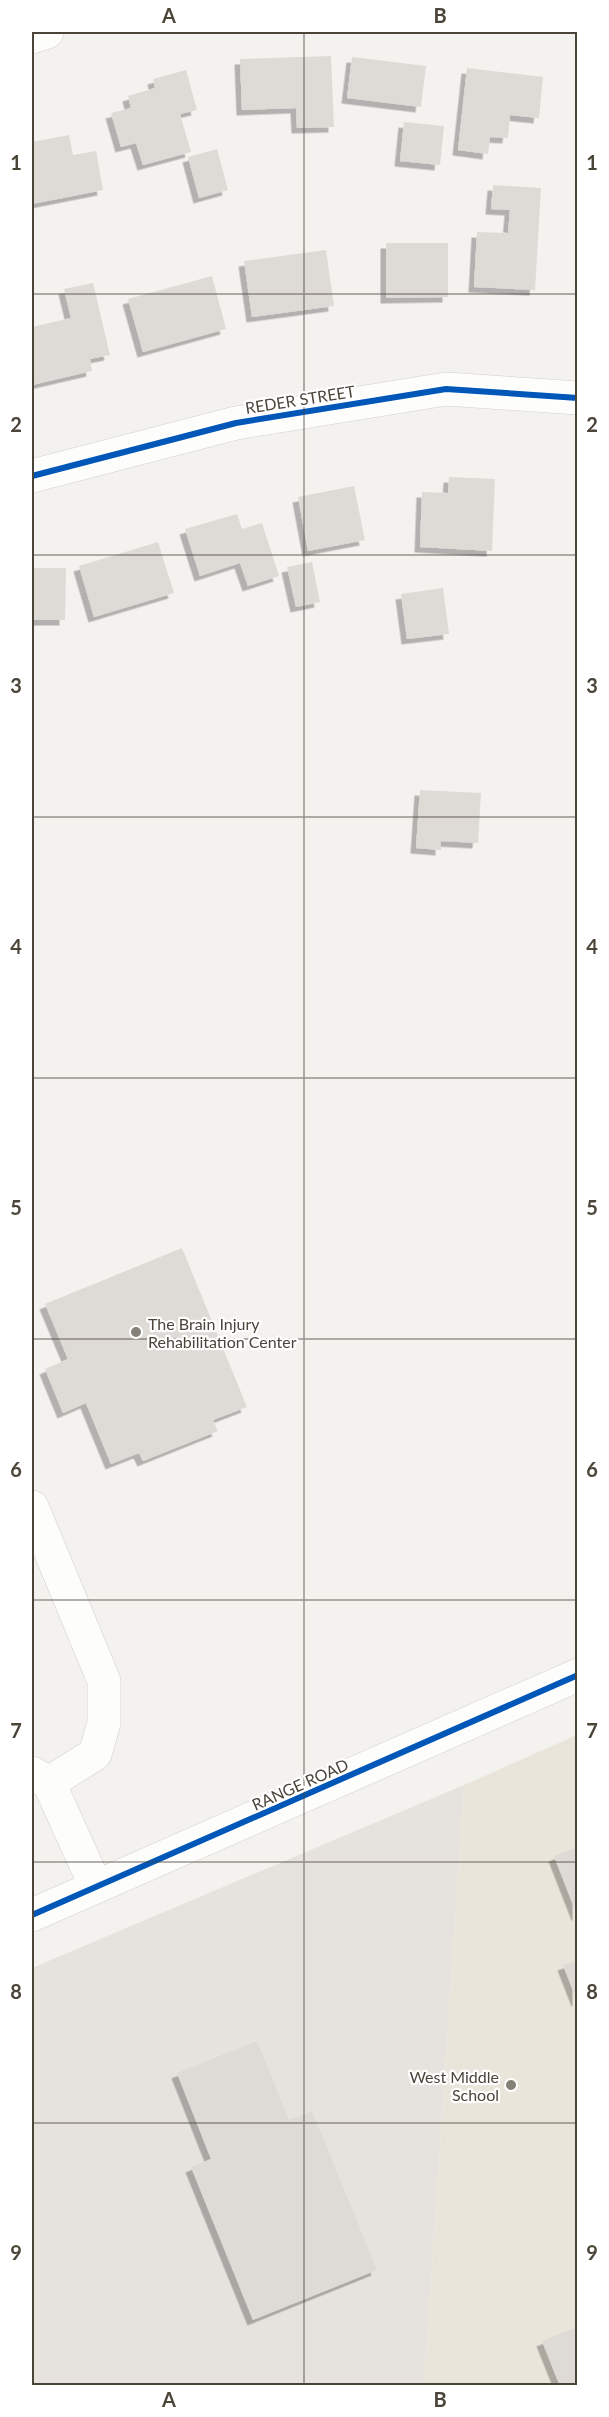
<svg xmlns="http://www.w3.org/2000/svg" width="609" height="2417" viewBox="0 0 609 2417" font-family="Lato,sans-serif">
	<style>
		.industrial { fill: #e6e2de }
		.education { fill: #eae5da }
		.building { fill: #dedbd6; filter: url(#shadow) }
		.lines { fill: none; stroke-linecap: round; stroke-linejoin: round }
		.minor-casing { stroke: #d2d0cb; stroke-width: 34 }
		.minor { stroke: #fdfdfc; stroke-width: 33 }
		.cycleway-casing { stroke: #fff; stroke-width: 10 }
		.cycleway { stroke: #0057b8; stroke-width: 6 }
		.grid { fill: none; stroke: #4b4439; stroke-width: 1.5; stroke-opacity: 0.55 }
		.poi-dot { fill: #868178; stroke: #fff; stroke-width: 2 }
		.labels { text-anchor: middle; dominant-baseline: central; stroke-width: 4.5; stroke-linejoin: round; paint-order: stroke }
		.street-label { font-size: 16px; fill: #4b4439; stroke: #fff }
		.poi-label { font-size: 16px; fill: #4b4439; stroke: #fff; text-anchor: start }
		.neatline { fill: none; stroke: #4b4439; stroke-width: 2 }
		.grid-label { font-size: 20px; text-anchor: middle; font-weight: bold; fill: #4b4439 }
	</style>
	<defs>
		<filter id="shadow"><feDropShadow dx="-5.5" dy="5.5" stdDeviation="0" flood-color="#0004"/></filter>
	</defs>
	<rect width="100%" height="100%" fill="#f4f2ee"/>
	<path class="industrial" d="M464 1785 424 2385 32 2386V1968Z"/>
	<path class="education" d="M577 1735V2385L424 2386 464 1785Z"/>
	<path class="building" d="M331 56 334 127 297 128 296 108 242 110 240 59Z
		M352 57 426 66 421 107 347 98Z
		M467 68 543 77 539 118 510 115 508 138 490 137 488 154 458 150Z
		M186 70 197 110 180 114 191 152 143 165 136 143 121 147 111 113 131 108 128 96 155 88 153 79Z
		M404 122 444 126 440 165 400 161Z
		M69 135 73 155 96 151 103 190 32 204V142Z
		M217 149 228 190 199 198 188 157Z
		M493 185 541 188 535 290 474 287 477 232 508 233 510 210 491 209Z
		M386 243H448V297L386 298Z
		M326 250 334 306 252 317 244 261Z
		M212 276 226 329 143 352 128 299Z
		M93 283 110 355 90 359 92 371 32 385V327L71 318 64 289Z
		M449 477 495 479 492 551 420 547 422 492 448 493Z
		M354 486 365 540 308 551 298 497Z
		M237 514 242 529 262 523 279 576 248 586 240 563 200 576 185 529Z
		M158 542 174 593 94 617 79 566Z
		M312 562 320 602 296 607 287 567Z
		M32 568H66L65 620H34V646H32Z
		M443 588 449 634 407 639 401 594Z
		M420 790 481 793 478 843 441 841V850L416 848Z
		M182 1248 247 1407 213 1420 218 1431 143 1461 139 1453 111 1464 86 1403 63 1413 45 1369 68 1359 45 1304Z
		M578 1847V1915H577L554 1856Z
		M578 1960V2001H577L563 1965Z
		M257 2041 289 2120 312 2111 377 2270 253 2320 191 2167 211 2159 177 2073Z
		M578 2327V2386H560L542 2341Z"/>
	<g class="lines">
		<defs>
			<path id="minor" d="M32 37 47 32
				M32 476 236 423 446 389 578 398
				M32 1507 104 1681V1723L95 1754 49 1783
				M32 1773 49 1783 96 1887
				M32 1915 578 1675"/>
		</defs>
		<use href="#minor" class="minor-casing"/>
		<use href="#minor" class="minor"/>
		<defs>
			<path id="cycleway" d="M32 476 236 423 446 389 578 398
				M32 1915 578 1675"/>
		</defs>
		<use href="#cycleway" class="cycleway-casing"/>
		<use href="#cycleway" class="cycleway"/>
	</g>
	<path class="grid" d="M304 32V2386M32 294H578M32 555H578M32 817H578M32 1078H578M32 1339H578M32 1600H578M32 1862H578M32 2123H578"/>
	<g class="poi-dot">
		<circle cx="136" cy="1332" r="6"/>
		<circle cx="511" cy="2085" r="6"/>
	</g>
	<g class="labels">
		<g class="street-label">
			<text transform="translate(300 399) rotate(-9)">REDER STREET</text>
			<text transform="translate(300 1784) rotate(-24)">RANGE ROAD</text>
		</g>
		<g class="poi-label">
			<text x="148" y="1323">The Brain Injury<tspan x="148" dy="18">Rehabilitation Center</tspan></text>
			<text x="499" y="2076" text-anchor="end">West Middle<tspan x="499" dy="18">School</tspan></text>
		</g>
	</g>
	<rect width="609" height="2417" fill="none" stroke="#ffffff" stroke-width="66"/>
	<rect x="33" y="33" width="543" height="2351" class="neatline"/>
	<g class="grid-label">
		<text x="169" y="23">A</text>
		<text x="440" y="23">B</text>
		<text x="16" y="170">1</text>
		<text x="592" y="170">1</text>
		<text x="16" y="432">2</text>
		<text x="592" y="432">2</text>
		<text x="16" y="693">3</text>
		<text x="592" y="693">3</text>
		<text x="16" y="954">4</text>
		<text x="592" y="954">4</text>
		<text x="16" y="1215">5</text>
		<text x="592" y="1215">5</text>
		<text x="16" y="1477">6</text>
		<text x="592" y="1477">6</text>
		<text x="16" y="1738">7</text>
		<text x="592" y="1738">7</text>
		<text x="16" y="1999">8</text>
		<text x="592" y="1999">8</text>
		<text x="16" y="2260">9</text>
		<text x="592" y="2260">9</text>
		<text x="169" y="2407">A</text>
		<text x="440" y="2407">B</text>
	</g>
</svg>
